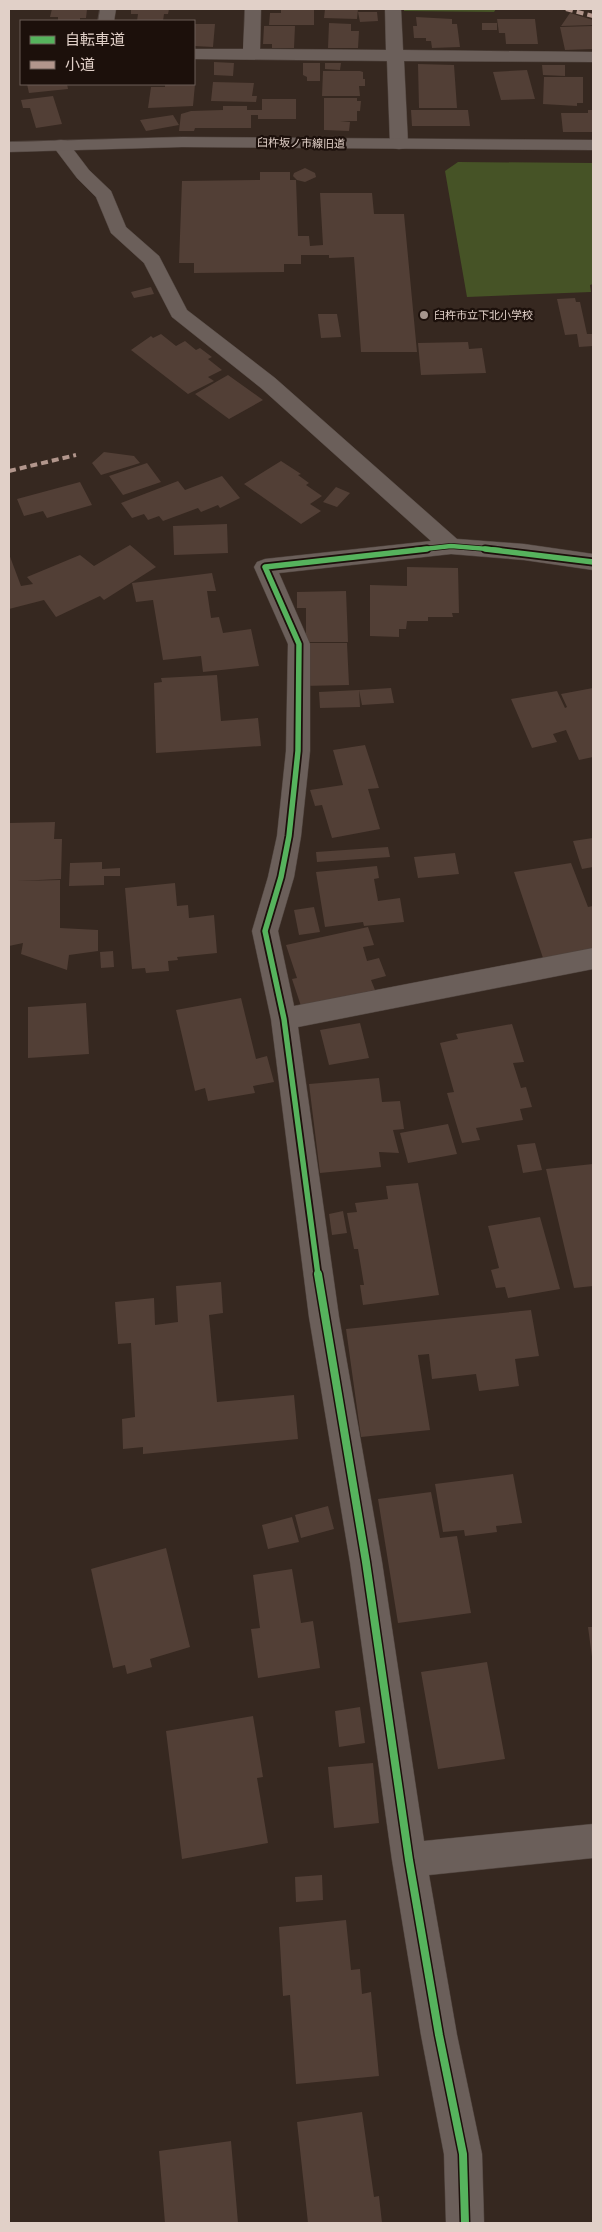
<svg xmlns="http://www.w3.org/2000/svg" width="602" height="2232" viewBox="0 0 602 2232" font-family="Quicksand,'Noto Sans JP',sans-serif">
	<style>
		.green { fill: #465326 }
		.building { fill: #523f36 }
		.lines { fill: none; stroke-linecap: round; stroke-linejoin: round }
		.street-casing { stroke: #4f433d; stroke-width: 1 }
		.secondary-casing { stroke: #4f433d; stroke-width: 1 }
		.street { fill: #6b5f5a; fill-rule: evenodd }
		.secondary { fill: #6b5f5a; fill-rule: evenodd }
		.quiet { stroke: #b2968c; stroke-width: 4; stroke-dasharray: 7 4; stroke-linecap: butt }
		.cycleway-far2-casing { stroke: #1c100b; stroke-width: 6 }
		.cycleway-far1-casing { stroke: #1c100b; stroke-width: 9 }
		.cycleway-casing { stroke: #1c100b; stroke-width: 11 }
		.cycleway-far2 { stroke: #56b35d; stroke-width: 4.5 }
		.cycleway-far1 { stroke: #56b35d; stroke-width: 5.5 }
		.cycleway { stroke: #56b35d; stroke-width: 8 }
		.poi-dot { fill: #a5958d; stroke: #1c100b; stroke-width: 2 }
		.labels { text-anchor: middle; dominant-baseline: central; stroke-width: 4.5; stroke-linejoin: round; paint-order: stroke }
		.far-street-label { font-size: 11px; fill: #e1d0c8; stroke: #1c100b }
		.far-poi-label { font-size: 11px; fill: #e1d0c8; stroke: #1c100b; text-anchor: start }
	</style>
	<rect width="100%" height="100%" fill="#362820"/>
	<path class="green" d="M404 9H496L494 12 404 11Z
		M458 162 593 163V284L590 285 591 292 467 297 445 171Z"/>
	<path class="building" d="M52 9H87L86 18H80V21H58V17H50Z
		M131 9H169L168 14H164L163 21H137L138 14H131Z
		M281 9H314V25H269L270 13H281Z
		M325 9H358L357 19 324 18Z
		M358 12H377L378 21 360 22Z
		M570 13 593 20V25L561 26Z
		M416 17 452 19V24H457L460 47 432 48 431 41H426V38H414L413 26H417Z
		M497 19H535L538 44H506L505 33H499Z
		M329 23 351 24V31H359L358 48H328Z
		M482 23H497V30H482Z
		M194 24H215L213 47 194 46Z
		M264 26H295L294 48H272V44H263Z
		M593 26V49L565 50 560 27Z
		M214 62 234 63 233 76 214 75Z
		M303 63H320V81H307V77L303 75Z
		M325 63H341L340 70 325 69Z
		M418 64 454 65 457 108H419Z
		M542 65H565V76L543 75Z
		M527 70 535 99 501 100 493 72Z
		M323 71H360L363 72V79H365V86H359L360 96H322Z
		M544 77H583V103H577V106L543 104Z
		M213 82 254 83 252 96H257L256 102 211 101Z
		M27 84H67L68 89 29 93Z
		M165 84H195L193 106 148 108 151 87H165Z
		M53 96 62 124 36 128 30 108H23L21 100Z
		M324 98H357V101H361L360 111H357V121H340L350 122 349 131 324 130Z
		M262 99H296V119H258V115H251V128H195L194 131H179L181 114 191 111 223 110V106H247V110H262Z
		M411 110H468L470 126H412Z
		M588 110H593V132H563L561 113H588Z
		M173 115 179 125 146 131 140 120Z
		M305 168 315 173 316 177 305 182 297 180 293 176 294 173Z
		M260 172H290V180H296L298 236H309L310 246 323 245 320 193H372L374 214H404L417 352H361L354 257 329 258V255H301V264H284V272L194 273V263H179L182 181 260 180Z
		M151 287 154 294 134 298 131 292Z
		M575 298 576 302H580L587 334H593V346L579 347 577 334 565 335 557 299Z
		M318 314H337L341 337 321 338Z
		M161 334 176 346 185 341 196 350 200 348 212 357 208 359 222 370 208 377 214 381 188 394 131 350 151 336 153 338Z
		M468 342 469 349 482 348 486 373 421 375 418 343Z
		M228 375 263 400 229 419 195 394Z
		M104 452 134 456 140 463 101 475 92 463Z
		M281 461 301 474 298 475 309 483 306 485 322 496 310 504 321 511 301 524 244 484Z
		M147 463 161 482 123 495 109 476Z
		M222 476 240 498 220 508 218 505 201 512 198 508 163 521 159 516 148 520 144 514 132 518 121 503 178 481 185 490Z
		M80 482 92 505 47 518 43 511 24 516 17 499Z
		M336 487 350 493 337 507 323 502Z
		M227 524 228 553 174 555 173 526Z
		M130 545 156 567 104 600 100 596 56 617 44 600 9 609V554L21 586 33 584 27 577 80 555 94 566Z
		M407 567 458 568 459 613H452L453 617H428V621H407L406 629H399V637L370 636V585L407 586Z
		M212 573 216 591H207L211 618 219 617 223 633 251 629 259 666 203 672 201 656 163 660 153 600 136 602 132 583Z
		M346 591 348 642H306V608H297V592Z
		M305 643H347L349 685 302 686Z
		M217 675 221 721 258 718 261 746 156 753 154 683 162 682 161 678Z
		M391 688 394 703 362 705 359 690Z
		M593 688V757L579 760 566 730 553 734 557 742 532 748 511 699 557 691 565 708 567 707 561 694Z
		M359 690 360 707 320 708 319 692Z
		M365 745 379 788 368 789 380 829 332 838 322 805 315 806 310 790 343 785 333 750Z
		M55 822 54 839H62L61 879 17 881 60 880V928L98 930V951L69 955 67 970 21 954 23 943 9 946V823Z
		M593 838V867L582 869 573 841Z
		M388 847 390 857 317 862 316 852Z
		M455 853 459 874 418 878 414 857Z
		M102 862V869L120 868V876H104V885L69 886 70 863Z
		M571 863 588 907 593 906V951L543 958 514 872Z
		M377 866 379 878 374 879 378 901 400 898 404 922 364 926 363 922 325 927 316 872Z
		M175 883 177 906 188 905 189 918 214 915 217 953 177 957 178 960 168 961 169 971 146 973 145 968 132 969 125 888Z
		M314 907 320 932 299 935 294 910Z
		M368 927 374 945 363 947 367 961 379 958 386 976 371 980 375 990 301 1006 292 979 297 978 286 945Z
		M113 951 114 967 101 968 100 952Z
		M241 998 256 1059 267 1056 274 1082 253 1086 255 1093 208 1101 205 1088 195 1091 176 1010Z
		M86 1003 89 1054 28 1058V1007Z
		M360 1023 369 1058 329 1065 320 1030Z
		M512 1024 524 1062 513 1063 521 1088 526 1087 532 1107 520 1109 523 1120 476 1128 480 1140 462 1143 447 1093 454 1092 440 1043 458 1039 456 1034Z
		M379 1078 382 1102 400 1101 404 1129 393 1130 399 1153 379 1152 381 1167 320 1173 309 1084Z
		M448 1124 457 1154 408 1163 400 1133Z
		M535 1143 542 1170 523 1173 517 1145Z
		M593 1164V1286L574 1288 546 1169Z
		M418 1183 439 1295 363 1305 360 1285H364L358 1249H354L347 1213 357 1212 355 1203 388 1199 386 1186Z
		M343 1211 347 1233 332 1235 329 1214Z
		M540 1217 560 1289 508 1298 505 1287 496 1288 491 1270 499 1268 488 1226Z
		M221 1282 223 1313 209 1315 217 1402 294 1395 298 1439 143 1454V1447L123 1449 122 1419 135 1417 131 1343 118 1344 115 1302 154 1298 155 1325 178 1322 176 1286Z
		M531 1310 539 1356 515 1359 519 1386 479 1391 476 1374 432 1379 429 1354 418 1355 430 1430 361 1437 346 1329Z
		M513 1474 522 1523 496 1526 497 1532 465 1536 464 1530 443 1532 435 1484Z
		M431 1492 440 1538 457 1536 471 1613 398 1623 378 1499Z
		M328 1506 334 1529 301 1538 295 1515Z
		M292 1517 299 1542 268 1549 262 1525Z
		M166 1548 190 1647 150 1659 152 1667 127 1674 125 1665 113 1668 91 1569Z
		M292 1569 301 1623 313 1621 320 1668 258 1678 251 1629 260 1628 253 1575Z
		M588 1627H593V1657H592Z
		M487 1662 505 1759 438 1769 421 1672Z
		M360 1707 365 1743 339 1747 335 1711Z
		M253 1716 263 1777 257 1778 268 1843 182 1859 166 1731Z
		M373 1763 379 1823 334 1828 328 1767Z
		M322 1875 323 1900 296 1902 295 1877Z
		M346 1920 351 1970 360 1969 362 1994 371 1992 379 2076 296 2084 290 1995 283 1996 279 1927Z
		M362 2112 374 2197 379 2196 382 2223H308L297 2122Z
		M231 2141 238 2223H165L159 2151Z"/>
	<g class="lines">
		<defs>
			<path id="street" d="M100 9H116L114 21H98Z
				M245 9H261L260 49 386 50 385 9H401L403 50 593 52V62L404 61 408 144 405 148 399 149 393 148 390 144 387 61 194 59V49H243Z
				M61 140 67 141 89 170 111 191 126 227 159 256 187 310 275 378 457 539 524 544 593 554V570L524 560 451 554 279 573 310 644V751L301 836 294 877 278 931 294 1006 593 948V969L298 1027 339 1317 382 1562 424 1841 593 1824V1858L429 1875 457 2035 482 2154 484 2223H446L444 2154 421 2035 392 1860 350 1562 309 1317 271 1019 252 931 268 877 277 836 286 751 288 644 254 567 257 562 265 559 431 541 261 388 172 317 144 263 111 233 96 197 77 178 52 145 55 141Z"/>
			<path id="secondary" d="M182 137 593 140V150L182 147 9 152V142Z"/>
		</defs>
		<use href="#street" class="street-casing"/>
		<use href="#secondary" class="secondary-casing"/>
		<use href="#street" class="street"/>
		<use href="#secondary" class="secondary"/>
		<path class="quiet" d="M566 9 593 16
			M9 471 76 455"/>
		<defs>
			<path id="cycleway-far2" d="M415 550 451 546 500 550"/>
			<path id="cycleway-far1" d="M485 549 593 562
				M318 1275 284 1019 265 931 281 877 289 836 298 751 299 644 265 567 427 549"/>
			<path id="cycleway" d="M318 1274 366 1562 409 1860 439 2035 463 2154 465 2223"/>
		</defs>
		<use href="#cycleway-far2" class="cycleway-far2-casing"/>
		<use href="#cycleway-far1" class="cycleway-far1-casing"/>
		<use href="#cycleway" class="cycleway-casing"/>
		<use href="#cycleway-far2" class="cycleway-far2"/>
		<use href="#cycleway-far1" class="cycleway-far1"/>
		<use href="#cycleway" class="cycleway"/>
	</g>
	<circle class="poi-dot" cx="424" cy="315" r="5"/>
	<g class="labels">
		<g class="far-street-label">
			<text transform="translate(301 143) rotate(1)">臼杵坂ノ市線旧道</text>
		</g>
		<g class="far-poi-label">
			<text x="434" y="315">臼杵市立下北小学校</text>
		</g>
	</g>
	<rect width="602" height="2232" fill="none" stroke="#e1d0c8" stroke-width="20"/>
	<rect x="20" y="20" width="175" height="65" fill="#1c100b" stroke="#6b5d57"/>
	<rect x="30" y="36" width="25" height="8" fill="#56b35d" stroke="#6b5d57"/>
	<text x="65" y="45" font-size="15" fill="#e1d0c8">自転車道</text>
	<rect x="30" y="61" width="25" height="8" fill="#b2968c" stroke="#6b5d57"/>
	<text x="65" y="70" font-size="15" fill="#e1d0c8">小道</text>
</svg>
